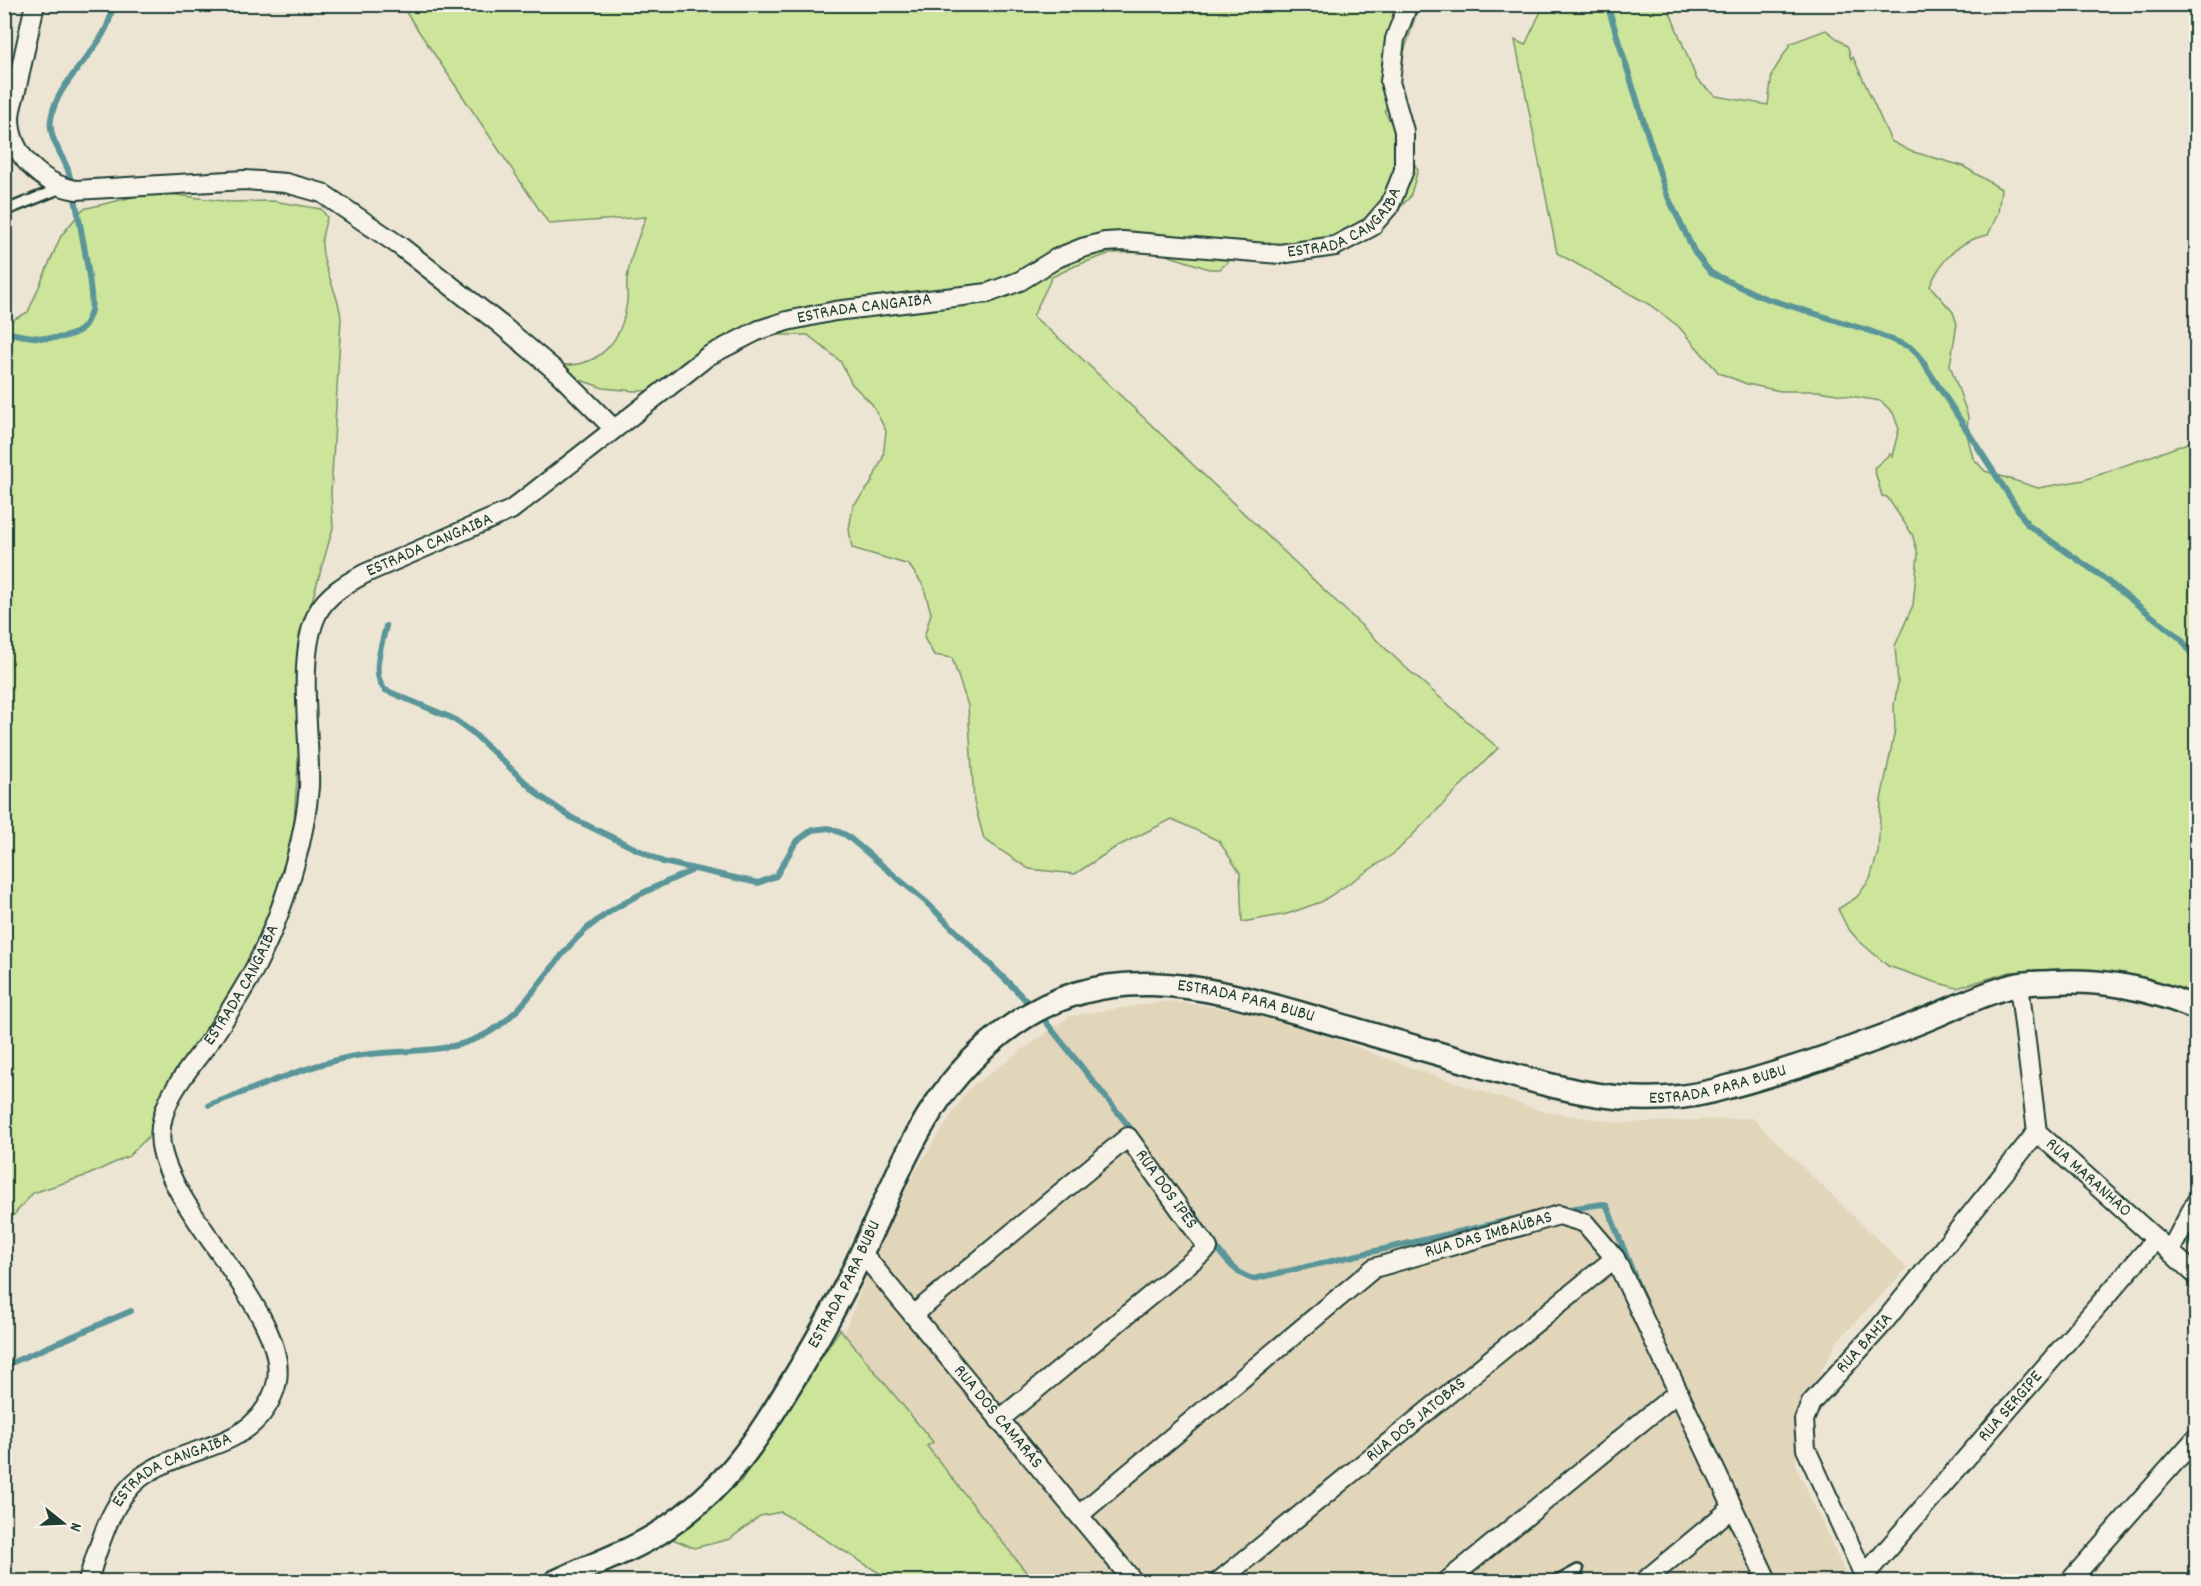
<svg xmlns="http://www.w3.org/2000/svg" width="2201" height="1586" viewBox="0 0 2201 1586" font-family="Dekko,sans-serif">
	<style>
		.built { fill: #e1d5ba }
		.green { fill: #cce59b; stroke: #769168; stroke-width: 1.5 }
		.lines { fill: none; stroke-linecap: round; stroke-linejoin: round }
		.stream { stroke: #5a9699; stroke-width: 6 }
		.service-casing { stroke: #1f3d34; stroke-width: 14 }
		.minor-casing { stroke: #1f3d34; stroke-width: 22 }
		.tertiary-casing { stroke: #1f3d34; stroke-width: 27 }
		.service { stroke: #f7f3e8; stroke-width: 9 }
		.minor { stroke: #f7f3e8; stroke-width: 18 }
		.tertiary { stroke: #f7f3e8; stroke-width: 22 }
		.labels { text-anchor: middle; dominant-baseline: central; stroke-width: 5; stroke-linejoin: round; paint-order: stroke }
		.street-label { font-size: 18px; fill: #1f3d34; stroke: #f7f3e8 }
	</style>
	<rect width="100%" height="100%" fill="#ede5d3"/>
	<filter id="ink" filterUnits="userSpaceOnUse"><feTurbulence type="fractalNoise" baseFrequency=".0167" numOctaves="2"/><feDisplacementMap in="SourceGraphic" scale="12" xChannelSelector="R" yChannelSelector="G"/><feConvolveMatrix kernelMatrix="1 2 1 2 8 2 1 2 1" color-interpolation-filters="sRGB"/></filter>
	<g filter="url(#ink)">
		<path class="built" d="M1168 1001 1277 1016 1414 1069 1545 1112 1623 1123 1752 1118 1907 1268 1837 1341 1797 1419 1796 1466 1849 1581H1028L838 1347 883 1236 917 1168 968 1089 1070 1016Z"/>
		<path class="green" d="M401 5H1419L1385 112 1418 170 1410 197 1386 222 1349 239 1237 254 1220 269H1209L1158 252 1111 253 1075 266 1052 277 1033 316 1077 354 1405 667 1498 748 1396 852 1321 902 1287 914 1242 922 1240 873 1219 841 1172 819 1116 847 1075 874 1029 869 984 839 974 802 968 706 952 658 934 655 924 638 931 613 923 585 909 565 852 548 849 529 853 506 870 485 883 457 886 431 872 404 852 384 840 361 808 335H768L724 357 673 390 635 391 603 388 575 378 561 365C600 367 622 341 627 302 628 295 626 287 627 279 630 257 638 238 646 217L549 224Z
			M1544 5H1667L1697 80 1716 96 1768 105 1772 74 1791 43 1826 30 1848 47 1851 59 1853 57 1891 141 1910 151 1963 166 2001 189 1998 213 1988 235C1960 240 1941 260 1930 286L1953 312 1957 324 1950 365 1968 416 1967 434 1973 458 1985 471 2038 488 2084 480 2196 440V1000L2085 973 2010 972 1957 988 1938 983 1888 966 1858 940 1847 927 1838 909 1857 897 1870 879 1878 852 1881 800 1895 730 1894 705 1898 683 1895 646 1913 605 1918 554 1912 534 1887 497 1882 496 1874 468 1890 454 1892 456 1899 429 1893 413 1881 401 1818 391H1780L1747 384 1719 373 1678 326 1650 305 1557 253 1515 40 1525 45Z
			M154 192 230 202 273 201 321 209 327 217C325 226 321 236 322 245 323 271 339 293 341 318L331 494 333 528 308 615 294 822 288 862 268 919 253 954 160 1105 149 1136 129 1156 88 1175 33 1193 5 1225V324L28 312 61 236 83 209Z
			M840 1329 933 1442 927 1446 1033 1581H892L781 1512 760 1516 730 1539 694 1548 668 1537 741 1481Z"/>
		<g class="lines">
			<path class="stream" d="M1607 4 1666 193 1695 253 1711 273 1762 297 1870 331 1910 347 1919 356 2028 525 2097 573 2181 639 2196 660
				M4 332C26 336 56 344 77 332 84 329 90 317 91 310 95 295 74 190 68 170 62 153 48 138 51 119 57 76 112 46 112 4
				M386 626C382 645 370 674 385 690L452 718 472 732 540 796 572 818 663 862 758 883 776 876 796 842 812 830 829 828 846 835 926 902 1012 986 1042 1017 1135 1134
				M209 1105C255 1089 302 1067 350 1057 393 1048 440 1056 480 1037 524 1017 545 970 578 937 608 907 652 888 691 871
				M1192 1210C1207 1231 1226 1272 1253 1279L1523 1217
				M1562 1210 1603 1204 1607 1206 1642 1296
				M2192 1227 2187 1240 2196 1249
				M4 1366 131 1311"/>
			<defs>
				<path id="service" d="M4 211 61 188
					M1556 1582 1578 1570"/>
				<g id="minor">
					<path d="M35 4C29 32 23 59 17 86 15 96 10 108 10 118 10 155 42 184 76 190L245 180 286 183 322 193 400 246 500 324 557 372 614 429"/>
					<path id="s1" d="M2019 984 2037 1132 2196 1275"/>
					<path d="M2170 1251 2196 1202"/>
					<path id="s2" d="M862 1253 1134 1582"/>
					<path id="s3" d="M913 1315 1128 1137 1208 1248 999 1420"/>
					<path id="s4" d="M1079 1515 1374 1268 1559 1215 1585 1223 1615 1258 1768 1582"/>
					<path id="s5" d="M1864 1576 2156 1239"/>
					<path id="s6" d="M91 1582 89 1577C100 1543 111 1501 140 1478 185 1443 253 1453 275 1389 298 1321 172 1218 161 1145 155 1102 191 1068 214 1035 226 1017 238 998 249 979 269 943 284 903 295 863 302 838 307 812 309 787 311 737 296 658 317 614 326 595 347 583 366 573L511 510 708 356 759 330 787 321 835 311 988 293 1020 281 1057 258 1082 248 1105 242 1123 241 1280 254 1335 246 1371 227 1390 205 1404 170V131L1390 82 1395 39 1408 4"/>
					<path id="s7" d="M1218 1582 1615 1258"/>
					<path d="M1446 1582 1678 1392"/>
					<path d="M1643 1582 1733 1507"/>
					<path id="s8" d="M1867 1582 1806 1449 1804 1420 1811 1403 1880 1327 2037 1132"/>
					<path d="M2069 1582 2196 1438"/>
				</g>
				<g id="tertiary">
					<path id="s9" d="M555 1582C590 1565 630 1552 662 1531 729 1486 756 1441 796 1375 820 1335 843 1295 862 1252 905 1161 927 1086 1013 1025 1104 960 1200 985 1299 1013 1353 1029 1407 1045 1461 1060 1544 1084 1626 1113 1713 1091 1783 1073 1853 1049 1920 1022 1951 1010 1980 994 2012 986 2025 982 2039 983 2052 982 2104 979 2148 988 2196 1008"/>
				</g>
			</defs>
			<use href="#service" class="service-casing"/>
			<use href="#minor" class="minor-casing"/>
			<use href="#tertiary" class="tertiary-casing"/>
			<use href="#service" class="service"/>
			<use href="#minor" class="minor"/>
			<use href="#tertiary" class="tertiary"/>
		</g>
	</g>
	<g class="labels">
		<g class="street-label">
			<text stroke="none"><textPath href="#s6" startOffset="2272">ESTRADA CANGAIBA</textPath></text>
			<text stroke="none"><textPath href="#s6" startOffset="1768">ESTRADA CANGAIBA</textPath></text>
			<text stroke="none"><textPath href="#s6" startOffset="1264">ESTRADA CANGAIBA</textPath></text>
			<text stroke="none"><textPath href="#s6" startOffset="744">ESTRADA CANGAIBA</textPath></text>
			<text stroke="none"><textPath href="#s9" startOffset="986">ESTRADA PARA BUBU</textPath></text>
			<text stroke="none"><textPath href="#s9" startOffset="1472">ESTRADA PARA BUBU</textPath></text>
			<text stroke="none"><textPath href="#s1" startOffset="218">RUA MARANHÃO</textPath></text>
			<text stroke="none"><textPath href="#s3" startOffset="344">RUA DOS IPÊS</textPath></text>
			<text stroke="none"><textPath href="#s4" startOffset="504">RUA DAS IMBAÚBAS</textPath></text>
			<text stroke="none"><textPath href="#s9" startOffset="429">ESTRADA PARA BUBU</textPath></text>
			<text stroke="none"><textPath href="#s8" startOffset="274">RUA BAHIA</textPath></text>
			<text stroke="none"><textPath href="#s5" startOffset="224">RUA SERGIPE</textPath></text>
			<text stroke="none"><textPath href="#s2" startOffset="213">RUA DOS CAMARÁS</textPath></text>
			<text stroke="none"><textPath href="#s7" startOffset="256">RUA DOS JATOBÁS</textPath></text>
			<text stroke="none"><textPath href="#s6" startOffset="150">ESTRADA CANGAIBA</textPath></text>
		</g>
	</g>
	<rect width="2201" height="1586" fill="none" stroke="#f7f3e8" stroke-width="24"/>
	<rect x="12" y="12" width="2177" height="1562" fill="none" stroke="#1f3d34" stroke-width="2" filter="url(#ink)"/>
	<g transform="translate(63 1523) rotate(108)" stroke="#f7f3e8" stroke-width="4.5" paint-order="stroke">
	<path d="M0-4.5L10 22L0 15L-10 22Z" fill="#1f3d34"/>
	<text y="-9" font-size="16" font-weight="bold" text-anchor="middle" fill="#1f3d34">N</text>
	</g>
</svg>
